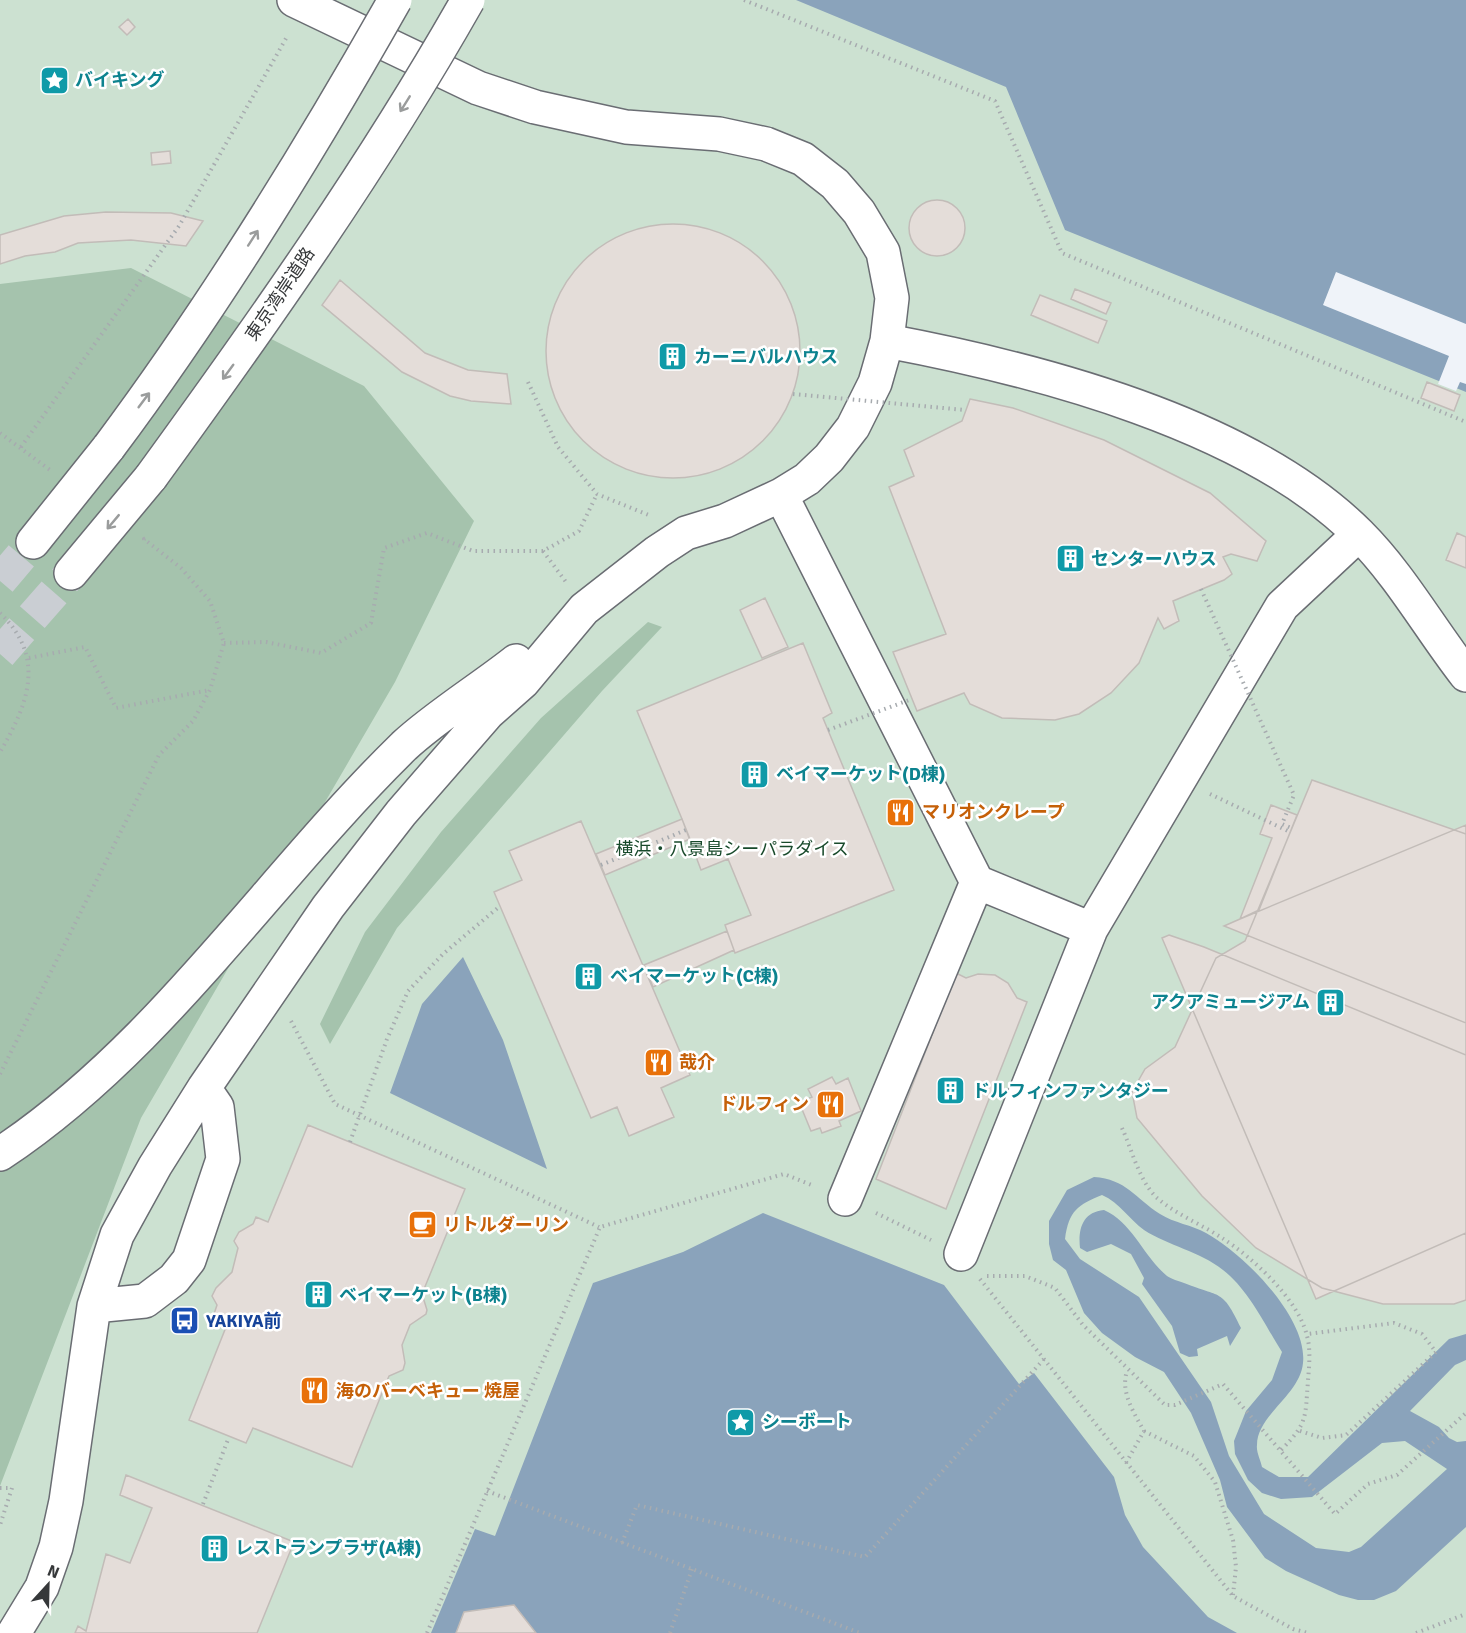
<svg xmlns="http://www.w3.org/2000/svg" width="1466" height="1633" viewBox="0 0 1466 1633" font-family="Signika,'Noto Sans JP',sans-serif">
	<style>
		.green { fill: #cce1d1 }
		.forest { fill: #a5c3ad }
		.water { fill: #8aa3bb; fill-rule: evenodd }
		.pier { fill: #eff3f9 }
		.building { fill: #e4ddd9; stroke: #c2bcb8; stroke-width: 1.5 }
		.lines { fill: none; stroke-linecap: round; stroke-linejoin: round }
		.highway-tunnel { stroke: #caced3; stroke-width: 33; stroke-dasharray: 33 16; stroke-linecap: butt }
		.minor-casing { stroke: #6a6d73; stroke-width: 36 }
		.highway-casing { stroke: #6a6d73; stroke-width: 36 }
		.path { stroke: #a7abaf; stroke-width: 4; stroke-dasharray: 1.5 4.5; stroke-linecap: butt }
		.minor { stroke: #fff; stroke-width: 33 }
		.highway { stroke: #fff; stroke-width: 33 }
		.highway-bridge-casing { stroke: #6a6d73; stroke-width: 36; stroke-linecap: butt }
		.path-bridge { stroke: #a7abaf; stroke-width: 4; stroke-dasharray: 1.5 4.5; stroke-linecap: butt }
		.highway-bridge { stroke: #fff; stroke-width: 33 }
		.oneway { stroke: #9a9c9c }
		.labels { text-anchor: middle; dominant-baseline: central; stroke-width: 5; stroke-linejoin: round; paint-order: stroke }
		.culture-label { font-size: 18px; font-weight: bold; fill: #0d838f; stroke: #fff; text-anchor: start }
		.street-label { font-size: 18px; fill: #36383a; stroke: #fff }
		.food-label { font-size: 18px; font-weight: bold; fill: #c56008; stroke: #fff; text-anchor: start }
		.park-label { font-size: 18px; fill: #184a2b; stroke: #fff }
		.transit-label { font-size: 18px; font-weight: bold; fill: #164399; stroke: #fff; text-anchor: start }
	</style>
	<rect width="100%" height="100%" fill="#eff3f9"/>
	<path class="green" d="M0 0H853L1044 79 1466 354V1633H0Z"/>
	<path class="forest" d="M131 268 364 386 474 521 395 682 141 1118 0 1486V284Z
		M648 622 662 627 602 691 397 928 330 1044 320 1024 365 932 441 832 541 718Z"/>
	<path class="water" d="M796 0H1466V392L1065 230 1006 87Z
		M463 957 503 1040 547 1169 390 1093 422 1004Z
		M1094 1177C1126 1179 1135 1198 1160 1214 1174 1223 1192 1225 1206 1233 1243 1253 1308 1318 1303 1363 1300 1395 1257 1415 1257 1445 1256 1452 1261 1461 1262 1467L1279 1477H1308L1449 1339 1466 1334V1360L1455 1365 1410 1411 1439 1427 1449 1438 1457 1442 1466 1441V1527L1396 1591 1374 1600H1358L1339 1595 1286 1571 1265 1558 1227 1507 1220 1480 1191 1413 1164 1372 1135 1357 1102 1333 1084 1313 1066 1270 1053 1260 1049 1244V1221L1067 1190ZM1102 1195C1120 1203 1129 1219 1144 1230 1169 1246 1199 1251 1223 1270 1248 1289 1265 1325 1282 1352L1272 1380 1246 1411 1234 1441 1235 1454 1248 1480 1262 1493 1281 1499 1312 1497 1382 1443 1405 1441 1447 1469 1361 1547 1349 1552 1316 1548 1264 1514 1229 1456 1211 1402 1139 1297 1080 1259 1065 1239C1069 1210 1078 1205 1102 1195Z
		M1104 1210C1133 1223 1143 1256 1167 1276 1171 1279 1179 1281 1184 1283 1221 1298 1222 1288 1241 1328L1230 1346 1227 1336 1197 1349 1198 1356 1189 1357 1180 1353 1172 1326 1142 1284 1144 1278 1131 1254 1111 1244 1087 1252 1080 1248C1078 1230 1082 1212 1104 1210Z
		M763 1213 944 1285 1019 1384 1034 1373 1114 1477 1125 1515 1143 1547 1208 1617 1237 1633H431L475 1529 495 1536 593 1283 683 1252Z"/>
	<path class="pier" d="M1336 272 1466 324V384L1460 382 1456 391 1438 384 1449 356 1323 305Z"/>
	<path class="building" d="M128 19 135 27 127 35 119 27Z
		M170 151 171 163 152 165 151 153Z
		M909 228a28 28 0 1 1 56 0a28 28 0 1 1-56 0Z
		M106 212 171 213 203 221 186 246 131 240 78 243 55 252 25 256 0 264V235L64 216Z
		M546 351a127 127 0 1 1 254 0a127 127 0 1 1-254 0Z
		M340 280 425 353 468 370 507 374 511 404 471 401 450 396 402 372 322 305Z
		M1075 289 1111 303 1106 314 1071 299Z
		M1040 295 1107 321 1098 343 1031 315Z
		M1427 382 1460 395 1454 411 1421 398Z
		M970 399 1013 408 1104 440 1210 493 1266 541 1257 561 1231 554 1223 557 1232 574 1224 580 1173 601 1179 621 1164 629 1158 618 1139 663 1111 693 1079 714 1055 720 1002 718 970 704 964 693 917 711 893 652 946 634 889 487 914 476 904 450 962 421Z
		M1457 533 1466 537V568L1446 560Z
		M765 598 788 647 762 658 740 610Z
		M803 643 832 713 823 718 894 890 735 953 725 925 751 915 728 859 701 870 682 819 637 711Z
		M1312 780 1466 834V1300L1454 1304H1383L1322 1288 1256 1248 1202 1196 1137 1118 1132 1092 1145 1069 1175 1047 1216 958 1245 941Z
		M1271 805 1297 815 1259 910 1240 919 1272 838 1260 834Z
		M682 819 690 839 605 875 596 854Z
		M581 821 690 1075 661 1088 674 1117 629 1136 617 1107 591 1118 494 892 522 880 509 851Z
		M1466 825V1023L1224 926 1240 919Z
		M727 931 734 950 653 987 644 965Z
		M1169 935 1204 947 1466 1055V1233L1316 1299 1162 938Z
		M956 973 966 978 978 974 995 975 1008 983 1017 998 1027 1002 946 1209 876 1179Z
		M832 1077 836 1084 848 1078 861 1111 839 1121 841 1126 822 1133 820 1128 811 1131 799 1102 812 1097 808 1089Z
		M308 1125 465 1189 422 1294 427 1310 426 1314 410 1325 402 1345 405 1363 403 1370 389 1376 352 1467 253 1428 246 1443 189 1420 228 1322 214 1314 217 1305 212 1296 216 1288 232 1272 238 1248 234 1241 239 1232 253 1224 256 1217 268 1222Z
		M126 1475 294 1542 257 1633H75L78 1626 86 1631 106 1554 130 1563 152 1508 120 1495Z
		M514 1605 536 1633H456L464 1612Z"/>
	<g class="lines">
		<path class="highway-tunnel" d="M0 581 33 542
			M0 654 71 573"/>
		<defs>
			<path id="minor" d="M887 341C1036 369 1249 424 1359 534 1401 576 1430 629 1466 675
				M781 495 977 882 1091 929 1282 606 1359 534
				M0 1154C160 1048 268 879 404 746 435 717 482 688 516 661
				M845 1199 977 882
				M961 1254 1091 929
				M94 1306 145 1301 174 1279 189 1260 223 1159 217 1107 204 1088
				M14 1633 42 1587 56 1547 66 1501 94 1306 117 1235 155 1166 204 1088 328 907 401 813 488 713 523 682 584 609 657 552 686 533 725 521 781 495 807 479 829 458 853 427 875 383 887 341 892 298 883 252 859 212 835 184 803 159 766 144 719 134 626 127 535 107 478 88 294 0"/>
			<path id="highway" d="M33 542 109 447
				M71 573 151 477"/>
		</defs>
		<use href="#minor" class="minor-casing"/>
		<use href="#highway" class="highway-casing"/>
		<path class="path" d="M744 0 995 101 1062 253 1466 422
			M528 382 558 447 597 494 651 516
			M0 433 50 470
			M21 447 179 226 288 35
			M543 551 566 582
			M0 613C46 657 29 703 0 752
			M224 643 266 642 321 653 371 623 384 548 427 533 473 551H543L579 531 597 494
			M29 658 85 647 116 708 210 690
			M1210 794 1290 832
			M601 865 686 830
			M291 1021 335 1104 599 1227
			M0 1074 159 755 193 721 210 690 224 643 210 601 181 568 144 539 146 538
			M1122 1128C1132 1150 1139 1180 1156 1197 1175 1214 1201 1224 1222 1238 1252 1257 1299 1300 1307 1336 1311 1350 1309 1367 1308 1381 1305 1418 1308 1423 1281 1450
			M876 1213 931 1240
			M987 1276H1025L1055 1288 1083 1325 1165 1405H1175L1223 1384 1335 1514 1368 1484 1397 1475 1466 1413
			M980 1279 1233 1596 1293 1629 1308 1633
			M1144 1431 1194 1456 1215 1482 1233 1540 1236 1567 1233 1595
			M1300 1431 1322 1438 1346 1435 1436 1352 1422 1334 1394 1323 1307 1334
			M1126 1463 1144 1431C1134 1413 1120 1392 1127 1371
			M0 1488H12L0 1525
			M487 1491 860 1633
			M203 1504 229 1437
			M622 1543 637 1505 865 1557 1044 1359
			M427 1633 600 1227 784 1174 814 1186
			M670 1633 692 1569
			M1416 1633 1466 1614"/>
		<use href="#minor" class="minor"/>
		<use href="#highway" class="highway"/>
		<defs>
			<path id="highway-bridge" d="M109 447C215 305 308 154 395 0
				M151 477C263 323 374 166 468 0"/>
		</defs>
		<use href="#highway-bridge" class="highway-bridge-casing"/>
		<path class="path-bridge" d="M793 394 965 410
			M1201 589 1294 795 1282 824 1291 828
			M828 730 912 699
			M350 1142 387 1039 408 991 443 954 500 906"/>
		<use href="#highway-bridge" class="highway-bridge"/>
	</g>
	<defs><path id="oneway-shaft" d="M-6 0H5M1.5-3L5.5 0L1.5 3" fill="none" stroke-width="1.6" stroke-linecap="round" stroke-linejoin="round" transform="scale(1.5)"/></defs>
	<g class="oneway">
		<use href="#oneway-shaft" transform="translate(405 104) rotate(122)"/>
		<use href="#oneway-shaft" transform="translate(253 238) rotate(-57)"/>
		<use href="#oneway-shaft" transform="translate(228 372) rotate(126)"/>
		<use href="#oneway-shaft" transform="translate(144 400) rotate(-53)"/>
		<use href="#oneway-shaft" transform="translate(113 522) rotate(130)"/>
	</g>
	<defs>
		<symbol id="sight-square" viewBox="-11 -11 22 22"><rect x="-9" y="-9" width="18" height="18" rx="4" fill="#0f9aa8" stroke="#fff"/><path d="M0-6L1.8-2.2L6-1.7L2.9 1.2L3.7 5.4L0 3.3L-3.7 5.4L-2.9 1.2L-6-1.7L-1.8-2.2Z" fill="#fff"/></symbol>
		<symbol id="building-square" viewBox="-11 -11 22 22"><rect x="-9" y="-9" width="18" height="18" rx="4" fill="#0f9aa8" stroke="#fff"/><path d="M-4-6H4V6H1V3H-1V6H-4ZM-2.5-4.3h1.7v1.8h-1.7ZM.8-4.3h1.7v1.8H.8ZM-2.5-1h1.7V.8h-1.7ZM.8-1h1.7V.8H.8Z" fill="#fff"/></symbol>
		<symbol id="restaurant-square" viewBox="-11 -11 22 22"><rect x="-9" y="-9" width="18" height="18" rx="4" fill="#e8710a" stroke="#fff"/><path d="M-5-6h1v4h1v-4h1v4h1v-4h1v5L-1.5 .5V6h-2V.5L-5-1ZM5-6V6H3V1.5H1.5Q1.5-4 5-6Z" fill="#fff"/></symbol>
		<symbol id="cafe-square" viewBox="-11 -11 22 22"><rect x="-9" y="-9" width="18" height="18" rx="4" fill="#e8710a" stroke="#fff"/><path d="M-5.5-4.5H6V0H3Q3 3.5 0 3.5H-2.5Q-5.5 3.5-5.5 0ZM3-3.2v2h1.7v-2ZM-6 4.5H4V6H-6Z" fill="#fff"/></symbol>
		<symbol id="bus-square" viewBox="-11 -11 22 22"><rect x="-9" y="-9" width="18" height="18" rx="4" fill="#1a4fb4" stroke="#fff"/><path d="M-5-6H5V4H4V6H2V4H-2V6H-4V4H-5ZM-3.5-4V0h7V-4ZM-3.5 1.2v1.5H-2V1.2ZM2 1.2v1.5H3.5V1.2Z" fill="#fff"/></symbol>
	</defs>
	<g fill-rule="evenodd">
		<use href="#sight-square" x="38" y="64" width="33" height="33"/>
		<use href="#building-square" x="656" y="340" width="33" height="33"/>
		<use href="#building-square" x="1054" y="542" width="33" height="33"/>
		<use href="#building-square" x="738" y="758" width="33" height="33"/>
		<use href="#restaurant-square" x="884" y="796" width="33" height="33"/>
		<use href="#building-square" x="572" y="960" width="33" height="33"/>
		<use href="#building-square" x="1314" y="986" width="33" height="33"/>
		<use href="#restaurant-square" x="642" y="1046" width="33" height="33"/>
		<use href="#building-square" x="934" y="1074" width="33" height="33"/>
		<use href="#restaurant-square" x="814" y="1088" width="33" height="33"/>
		<use href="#cafe-square" x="406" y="1208" width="33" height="33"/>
		<use href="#building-square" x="302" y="1278" width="33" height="33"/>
		<use href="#bus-square" x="168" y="1304" width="33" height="33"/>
		<use href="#restaurant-square" x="298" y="1374" width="33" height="33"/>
		<use href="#sight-square" x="724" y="1406" width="33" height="33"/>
		<use href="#building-square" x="198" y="1532" width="33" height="33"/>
	</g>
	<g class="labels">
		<g class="culture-label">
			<text x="75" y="80">バイキング</text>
			<text x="694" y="357">カーニバルハウス</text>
			<text x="1091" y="559">センターハウス</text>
			<text x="776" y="774">ベイマーケット(D棟)</text>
			<text x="610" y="976">ベイマーケット(C棟)</text>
			<text x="1310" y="1002" text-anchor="end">アクアミュージアム</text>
			<text x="972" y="1091">ドルフィンファンタジー</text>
			<text x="339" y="1295">ベイマーケット(B棟)</text>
			<text x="762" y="1422">シーボート</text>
			<text x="235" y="1548">レストランプラザ(A棟)</text>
		</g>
		<g class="street-label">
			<text transform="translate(280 294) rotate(-56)">東京湾岸道路</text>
		</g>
		<g class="food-label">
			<text x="922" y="812">マリオンクレープ</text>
			<text x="679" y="1062">哉介</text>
			<text x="809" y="1104" text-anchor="end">ドルフィン</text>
			<text x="443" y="1225">リトルダーリン</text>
			<text x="336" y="1391">海のバーベキュー 焼屋</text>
		</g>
		<g class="park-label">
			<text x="732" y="849">横浜・八景島シーパラダイス</text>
		</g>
		<g class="transit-label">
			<text x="206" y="1321">YAKIYA前</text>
		</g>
	</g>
	<g transform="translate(48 1585) rotate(22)" stroke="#ffffff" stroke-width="4.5" paint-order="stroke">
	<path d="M0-4.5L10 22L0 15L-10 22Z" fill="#36383a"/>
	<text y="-9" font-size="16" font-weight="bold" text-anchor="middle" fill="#36383a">N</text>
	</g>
</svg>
